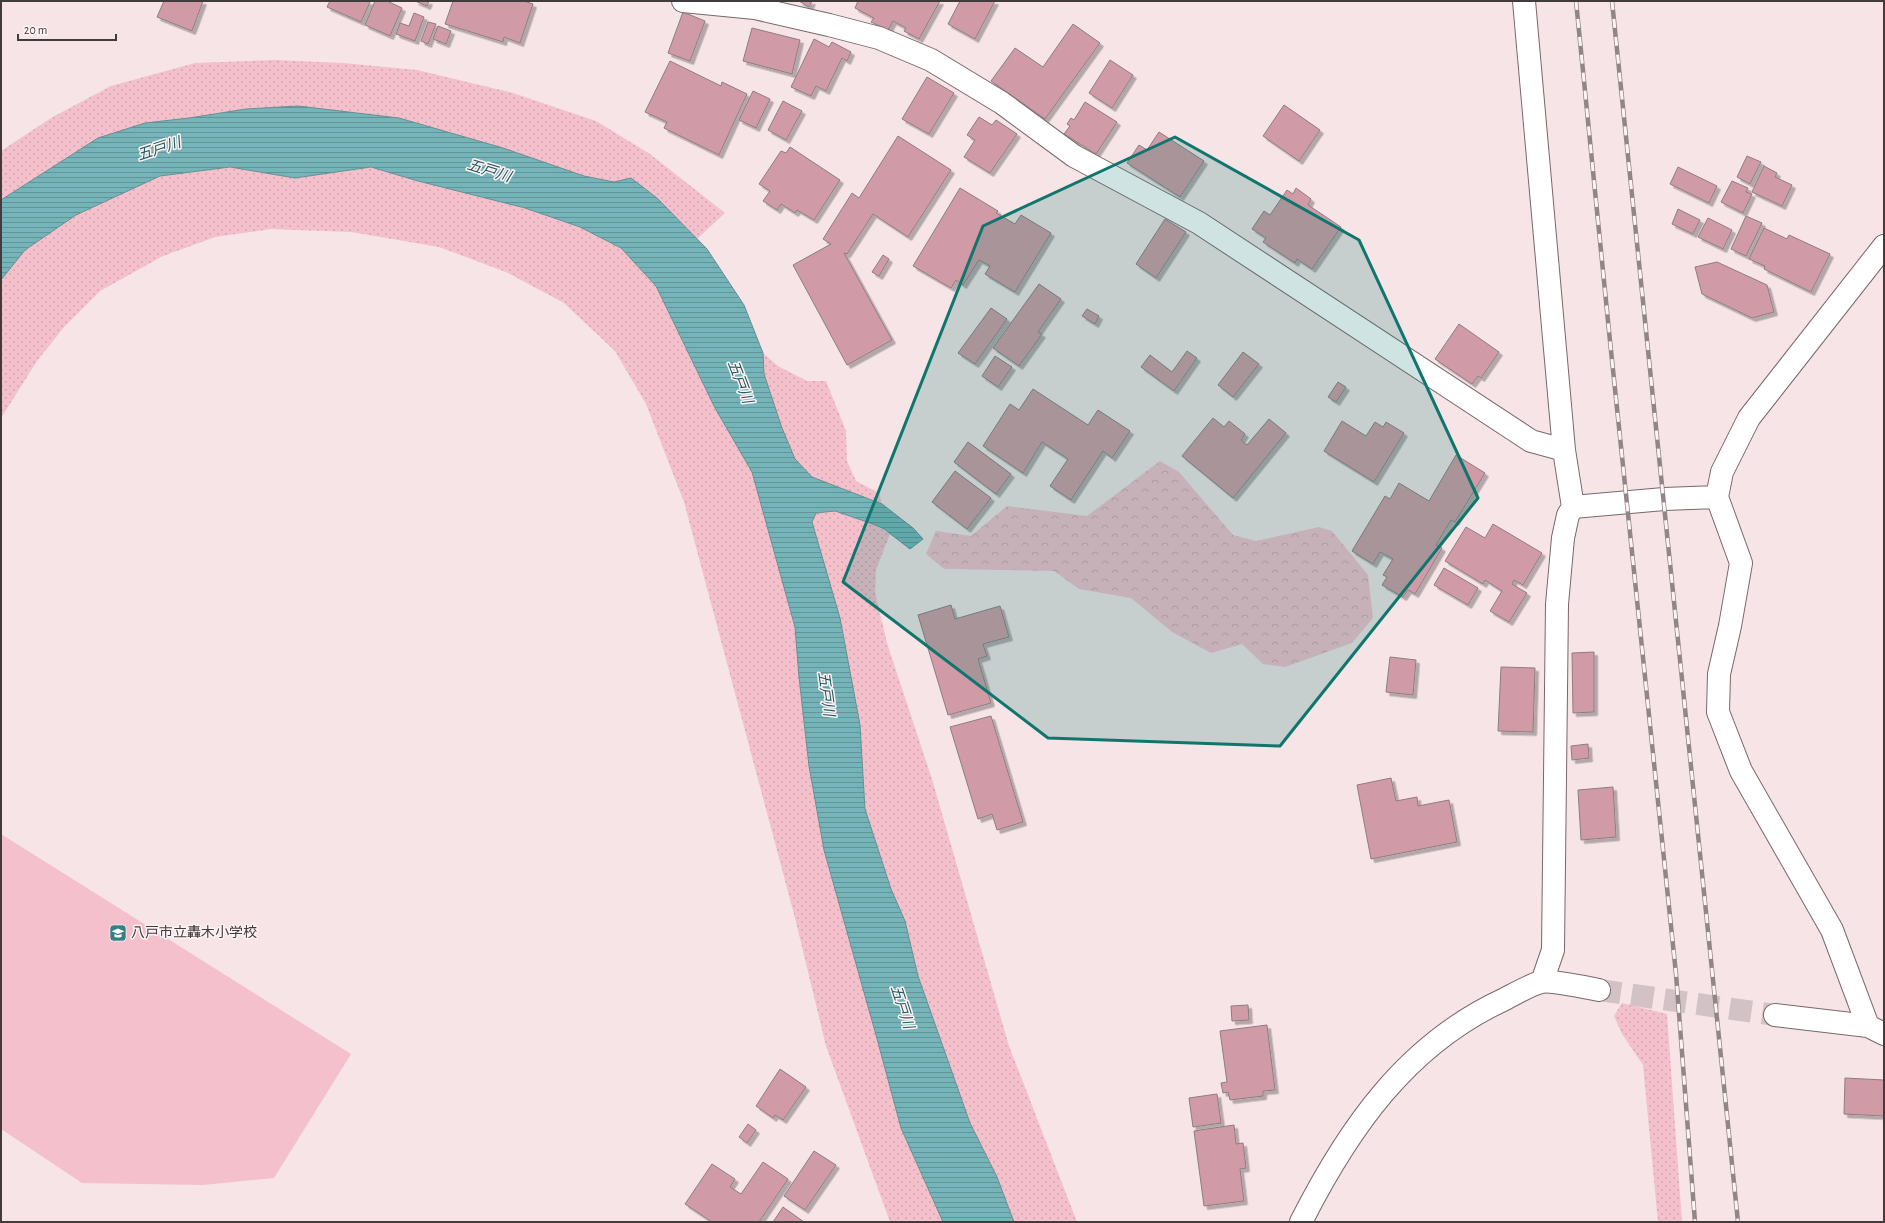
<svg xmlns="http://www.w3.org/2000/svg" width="1885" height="1223" viewBox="0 0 1885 1223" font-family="'Alegreya Sans','Noto Sans JP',sans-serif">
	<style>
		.grass { fill: url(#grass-dots) }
		.forest { fill: url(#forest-crowns) }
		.park { fill: #f4c0cb }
		.water { fill: url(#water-rules); stroke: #669094 }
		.building { fill: #d09ba6; stroke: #8d7d80; filter: url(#shadow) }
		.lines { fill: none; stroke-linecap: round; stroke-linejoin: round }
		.street-tunnel { stroke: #d2c2c5; stroke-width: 22; stroke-dasharray: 22 11; stroke-linecap: butt }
		.street-casing { stroke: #78686b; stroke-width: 24 }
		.street { stroke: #fff; stroke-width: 22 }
		.rail-casing { stroke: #918587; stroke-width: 4.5 }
		.rail { stroke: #fff3f5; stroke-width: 3; stroke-dasharray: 9; stroke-linecap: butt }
		.marked { fill: #0f766e; fill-opacity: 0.2; stroke: #0f766e; stroke-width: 3; stroke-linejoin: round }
		.labels { text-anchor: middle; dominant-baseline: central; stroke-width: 3; stroke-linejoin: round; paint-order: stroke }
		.poi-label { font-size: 14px; fill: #423b3c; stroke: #fff3f5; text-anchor: start }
		.water-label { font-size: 15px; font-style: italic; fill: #255c5f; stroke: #fff3f5 }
	</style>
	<defs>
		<pattern id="grass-dots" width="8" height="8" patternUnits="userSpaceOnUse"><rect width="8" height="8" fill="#f4c0cb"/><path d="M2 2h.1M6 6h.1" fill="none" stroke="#d2a6af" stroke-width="1.8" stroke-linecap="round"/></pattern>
		<pattern id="forest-crowns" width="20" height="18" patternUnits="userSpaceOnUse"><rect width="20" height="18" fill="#f4c0cb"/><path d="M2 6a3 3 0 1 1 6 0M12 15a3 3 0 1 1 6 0" fill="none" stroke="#d2a6af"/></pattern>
		<pattern id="water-rules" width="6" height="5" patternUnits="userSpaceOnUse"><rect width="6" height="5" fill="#75b5b9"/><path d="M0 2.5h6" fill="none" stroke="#629498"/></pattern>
		<filter id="shadow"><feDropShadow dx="3.5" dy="3.5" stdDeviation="0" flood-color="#0004"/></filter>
	</defs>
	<rect width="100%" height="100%" fill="#f6e4e7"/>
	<path class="grass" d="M274 60 343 63 417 70 513 93 596 121 650 154 725 213 697 239 657 198 631 178 614 182 584 176 503 148 399 118H189L145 123 1 200V151L51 118 111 86 195 63Z
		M230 167 295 178 371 167 418 181 525 208 580 227 621 248 656 286 715 408 752 472 795 627 799 677 809 766 824 850 876 1035 901 1128 943 1222H890L826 1046 795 918 684 502 646 404 615 351 564 303 506 272 439 247 351 232 271 229 215 237 163 256 100 291 65 326 37 361 1 418V280L25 250 76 215 160 176Z
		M763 353 778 366 807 381H826L846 431 847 461 856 481 879 493 882 504 812 477 795 459 782 428 764 374Z
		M835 511 873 524 890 534 876 570 875 592 887 643 932 779 1009 1046 1077 1222H1014L997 1177 970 1123 918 976 905 921 891 889 865 808 860 725 812 523 816 513Z
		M1622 1003 1667 1014 1682 1222H1658L1643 1065 1622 1034 1614 1016Z"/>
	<path class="forest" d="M1160 461 1179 472 1233 535 1256 541 1319 527 1332 531 1368 575 1373 618 1352 643 1285 667 1263 664 1242 644 1211 653 1172 632 1131 598 1079 589 1054 571 944 569 926 554 936 531 971 536 1007 506 1087 516Z"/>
	<path class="park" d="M1 834 351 1054 274 1178 203 1185 82 1183 1 1129Z"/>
	<path class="water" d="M298 106 399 118 503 148 584 176 614 182 631 178 657 198 707 249 744 305 763 353 764 374 782 428 795 459 812 477 882 504 913 528 923 539 910 549 884 529 873 524 835 511 816 513 812 522 840 618 860 725 865 809 891 889 905 921 918 976 970 1123 997 1177 1014 1222H943L901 1128 876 1035 824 850 809 766 799 677 795 627 752 472 715 408 656 286 621 248 580 227 525 208 418 181 371 167 295 178 230 167 160 176 76 215 25 250 1 280V200L98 138 145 123 189 118 246 109Z"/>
	<path class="building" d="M164 1H203L192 31 157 17Z
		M330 1H367L370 2 361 22 327 7Z
		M375 1H387L402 8 390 36 365 25Z
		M415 1H429L427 6Z
		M453 1H524L533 4 520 43 504 37 503 42 445 24Z
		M799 1H812L809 7Z
		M858 1H940L919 39 904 31 906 28 893 21 888 30 871 22 874 18 855 8Z
		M960 1H995L975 39 948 24Z
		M683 12 705 21 690 61 668 53Z
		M414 13 424 17 415 41 396 34 400 23 409 26Z
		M428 22 436 24 428 44 421 41Z
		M1073 24 1100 43 1045 119 991 81 1015 48 1043 67Z
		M438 26 451 31 446 44 433 39Z
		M752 28 800 40 792 74 743 61Z
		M814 39 829 47 832 42 851 52 847 61 842 58 826 91 816 86 811 96 791 87Z
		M1110 60 1133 75 1112 108 1089 93Z
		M670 61 721 86 722 82 747 94 719 155 664 128 667 122 645 112Z
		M927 77 954 93 929 134 902 119Z
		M753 91 770 99 756 128 739 120Z
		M783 101 802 111 786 140 768 130Z
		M1085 102 1117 122 1096 154 1064 134 1070 126 1067 124 1071 118 1074 120Z
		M1284 105 1320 130 1299 161 1263 136Z
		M979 117 992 125 996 120 1017 134 990 173 964 157 975 140 967 135Z
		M1159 132 1204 161 1180 197 1127 163 1139 145 1147 150Z
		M898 136 951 170 908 237 873 214 847 254 844 253 892 340 847 365 793 265 831 244 823 239 852 193 859 198Z
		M790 147 840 180 814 220 797 210 795 213 781 204 777 210 763 201 770 191 759 184 781 151 786 153Z
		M1747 156 1761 162 1750 184 1737 177Z
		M1764 166 1777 173 1775 177 1792 185 1782 206 1752 192Z
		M1678 167 1717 186 1709 203 1670 184Z
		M1732 181 1748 188 1746 192 1752 194 1743 213 1721 202Z
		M960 188 998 211 996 213 1015 224 1021 215 1051 233 1015 292 985 274 990 266 979 260 963 285 956 280 951 288 913 266Z
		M1296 188 1311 199 1308 205 1341 227 1312 269 1297 259 1295 263 1263 242 1266 238 1252 229 1264 211 1270 215 1287 190 1293 194Z
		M1678 209 1700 220 1693 234 1672 224Z
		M1746 216 1762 223 1746 256 1731 249Z
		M1708 218 1732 230 1723 249 1698 237Z
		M1165 219 1186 232 1156 278 1136 264Z
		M1764 228 1787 239 1789 235 1830 254 1811 292 1764 269 1765 266 1749 259Z
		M883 255 889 259 879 276 872 272Z
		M1717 262 1767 285 1774 312 1752 318 1702 294 1695 267Z
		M1039 284 1061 299 1038 332 1042 334 1019 366 993 348Z
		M991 308 1007 319 975 364 958 353Z
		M1087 309 1099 316 1095 324 1082 316Z
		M1459 324 1499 352 1481 378 1478 376 1472 384 1435 359Z
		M1187 351 1197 358 1174 391 1141 367 1150 355 1172 372Z
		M1243 352 1259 364 1233 397 1218 385Z
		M995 356 1012 367 998 387 982 376Z
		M1338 382 1346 387 1336 402 1328 397Z
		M1033 389 1088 425 1098 410 1130 431 1112 458 1103 451 1071 500 1050 486 1068 459 1042 442 1023 473 983 446 1010 404 1019 410Z
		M1213 418 1224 427 1229 421 1245 434 1241 440 1247 445 1269 419 1286 433 1233 498 1182 456Z
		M1342 421 1366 436 1375 422 1383 427 1386 422 1404 433 1374 482 1324 451Z
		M968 442 1011 474 996 494 954 462Z
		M1456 455 1485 473 1455 522 1451 520 1436 545 1442 548 1415 594 1408 590 1403 597 1382 585 1387 577 1383 575 1393 559 1380 552 1373 564 1352 551 1385 496 1390 499 1399 483 1429 501Z
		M955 471 991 498 967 529 932 502Z
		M1493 524 1542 553 1523 585 1514 580 1512 584 1527 593 1509 622 1490 611 1502 591 1485 580 1483 584 1445 561 1466 527 1485 538Z
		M1444 568 1478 588 1468 605 1434 585Z
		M951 605 955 619 1000 606 1009 637 983 644 987 656 978 659 991 703 948 715 918 615Z
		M1594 652V712L1573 713 1572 653Z
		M1390 657 1416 660 1413 695 1386 692Z
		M1501 667 1535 668 1533 732 1498 731Z
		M991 716 1023 822 997 830 992 814 978 819 950 727Z
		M1588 744 1589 758 1572 760 1571 746Z
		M1391 778 1396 801 1417 797 1418 806 1449 800 1457 842 1371 859 1357 785Z
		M1613 787 1616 837 1581 840 1578 790Z
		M1248 1005 1249 1020 1232 1021 1231 1006Z
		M1267 1025 1275 1090 1263 1091V1096L1230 1100 1228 1092 1223 1093 1221 1083 1227 1082 1220 1031Z
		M780 1069 806 1087 783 1120 775 1115 773 1118 756 1106Z
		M1845 1078 1884 1080V1116L1844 1114Z
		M1217 1094 1221 1123 1193 1127 1189 1098Z
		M748 1124 756 1130 747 1143 739 1137Z
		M1234 1125 1236 1144 1243 1143 1246 1168 1240 1169 1244 1201 1204 1206 1194 1131Z
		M814 1151 836 1165 805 1210 784 1196Z
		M763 1162 788 1179 759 1222H712L685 1204 712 1164 735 1179 730 1187 741 1194Z
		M783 1207 804 1222H773Z"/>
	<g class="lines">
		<path class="street-tunnel" d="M1599 990 1775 1015"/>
		<defs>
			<path id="street" d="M683 1 755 8 829 25 879 38 931 60 1002 103 1074 156 1199 223 1531 441 1564 450
				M1524 1 1564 450 1573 507 1568 515 1563 538 1557 604 1553 950 1542 982
				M1573 507 1664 499 1717 497
				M1775 1015 1868 1026 1884 1034
				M1868 1026 1832 930 1741 771 1718 712 1719 674 1730 626 1741 563 1717 497 1722 472 1749 418 1884 246
				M1301 1222C1348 1129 1406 1045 1503 1000 1513 995 1533 983 1542 982 1551 980 1588 988 1599 990"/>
		</defs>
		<use href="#street" class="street-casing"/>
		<use href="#street" class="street"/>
		<defs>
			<path id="rail" d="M1576 1 1610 341 1676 974 1695 1222
				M1612 1 1738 1222"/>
		</defs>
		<use href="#rail" class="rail-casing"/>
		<use href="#rail" class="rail"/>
	</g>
	<path class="marked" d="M1175 137 1359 240 1478 498 1280 746 1048 738 843 582 983 226Z"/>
	<defs>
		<symbol id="school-square" viewBox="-11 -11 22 22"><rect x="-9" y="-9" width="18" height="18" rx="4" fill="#377f83" stroke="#fff3f5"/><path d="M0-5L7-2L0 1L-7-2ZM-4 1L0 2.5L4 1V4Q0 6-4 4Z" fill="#fff"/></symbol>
	</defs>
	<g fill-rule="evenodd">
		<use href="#school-square" x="108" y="923" width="20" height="20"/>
	</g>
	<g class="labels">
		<g class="poi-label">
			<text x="131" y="933">八戸市立轟木小学校</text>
		</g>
		<g class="water-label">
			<text transform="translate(159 149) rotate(-18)">五戸川</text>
			<text transform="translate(489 171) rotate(17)">五戸川</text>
			<text transform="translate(740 382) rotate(69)">五戸川</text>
			<text transform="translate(826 694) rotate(82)">五戸川</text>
			<text transform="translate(902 1007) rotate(72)">五戸川</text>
		</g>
	</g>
	<rect width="1885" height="1223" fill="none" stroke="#423b3c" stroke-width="4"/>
	<path d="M18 34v6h98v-6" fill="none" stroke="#423b3c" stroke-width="2"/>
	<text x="24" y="34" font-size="12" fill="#423b3c" stroke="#fff3f5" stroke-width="3" paint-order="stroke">20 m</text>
</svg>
